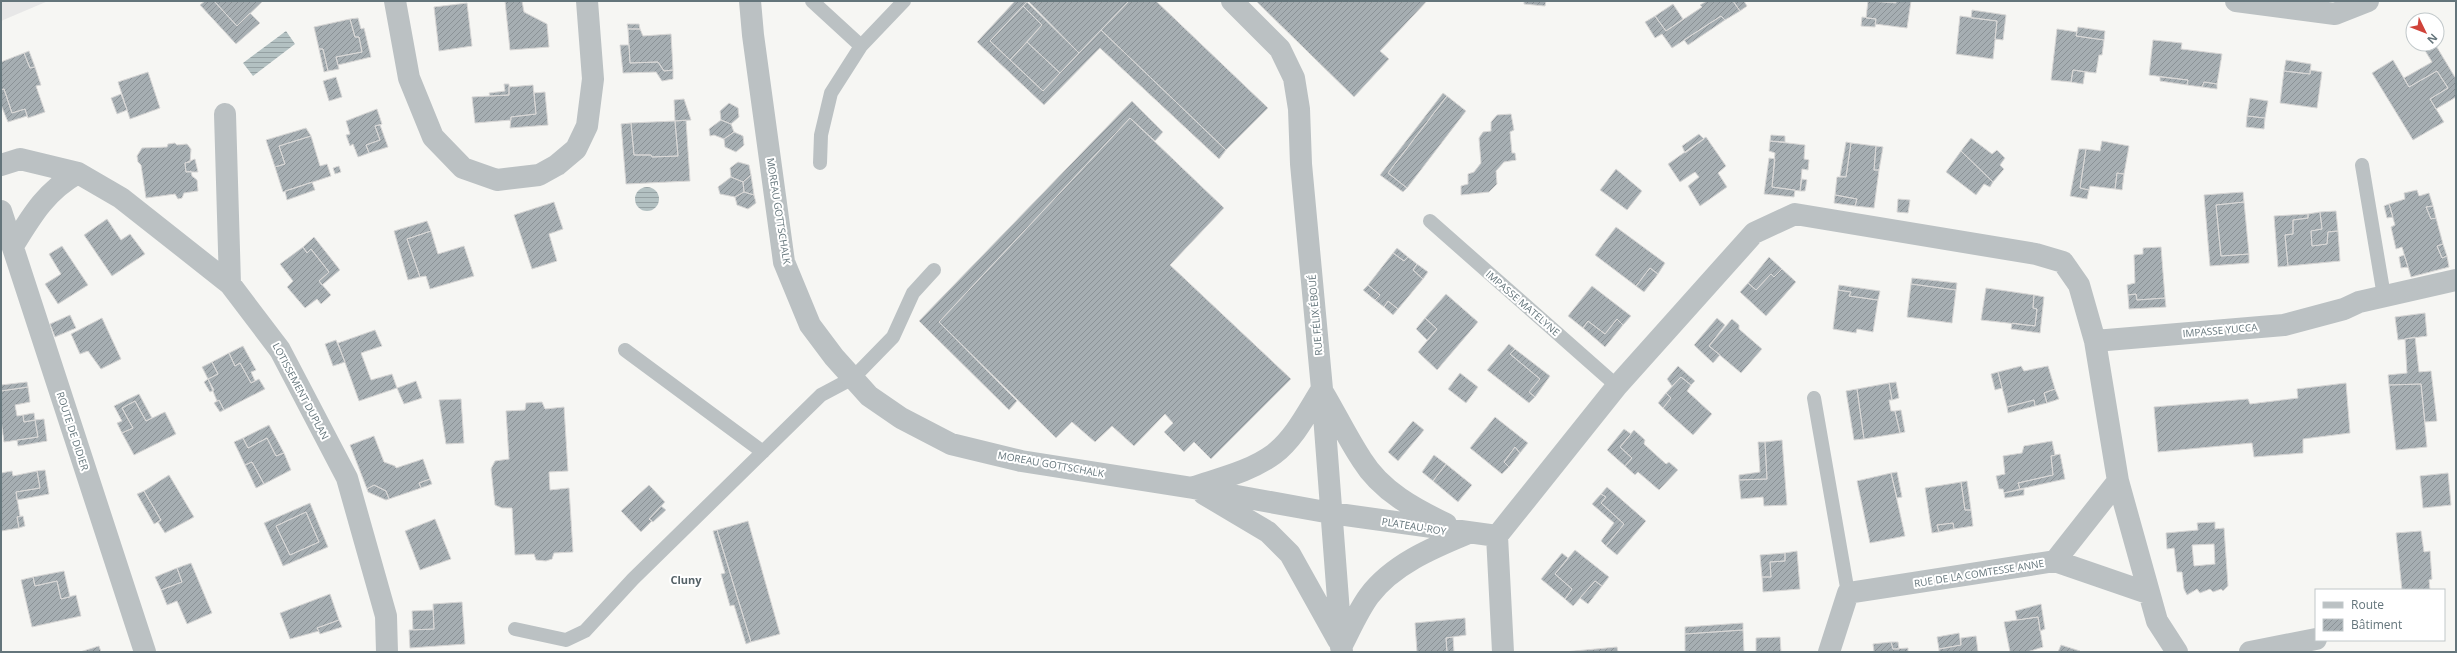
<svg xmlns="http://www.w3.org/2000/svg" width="2457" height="653" viewBox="0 0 2457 653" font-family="'Open Sans',sans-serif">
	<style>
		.built { fill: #e7e7e7 }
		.water { fill: url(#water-rules) }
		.building { fill: url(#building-hatch); stroke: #d8d7d6; fill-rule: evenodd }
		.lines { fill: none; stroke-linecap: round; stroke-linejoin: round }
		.lane { stroke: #bbc1c3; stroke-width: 14 }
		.street { stroke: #bbc1c3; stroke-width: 22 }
		.labels { text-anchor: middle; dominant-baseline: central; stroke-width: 4; stroke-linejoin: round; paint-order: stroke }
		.street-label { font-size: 10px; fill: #64757b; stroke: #fff }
		.neighbourhood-label { font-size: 11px; font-weight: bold; fill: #556267; stroke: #fff }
	</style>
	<defs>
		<pattern id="water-rules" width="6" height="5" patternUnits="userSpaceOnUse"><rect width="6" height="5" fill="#b3c1c2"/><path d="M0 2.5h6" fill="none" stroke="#95a1a3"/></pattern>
		<pattern id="building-hatch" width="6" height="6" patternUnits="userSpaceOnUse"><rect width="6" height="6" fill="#a6aeb2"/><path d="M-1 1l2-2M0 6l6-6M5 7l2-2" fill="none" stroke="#8b9296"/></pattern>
	</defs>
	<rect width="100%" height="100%" fill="#f6f6f3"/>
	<path class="built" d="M1 1H48L1 21Z"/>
	<path class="water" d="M286 31 295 44 253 76 243 63Z
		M635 199a12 12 0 1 1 24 0a12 12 0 1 1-24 0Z"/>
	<path class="building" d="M205 1H214L237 26 250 13 260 23 236 44 200 5Z
		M214 1H261L262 2 237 26Z
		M505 1H522L524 12 547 24 549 47 510 50Z
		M1015 1 1027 2 990 41 1043 91 1101 30 1226 150 1219 159 1100 48 1044 105 977 42Z
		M1028 1H1129L1079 53Z
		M1129 1H1156L1268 108 1226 150 1101 30Z
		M1256 1H1427L1380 51 1389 59 1354 97Z
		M1524 1H1546L1545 6 1524 4Z
		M1707 1H1733L1740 11 1725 20 1721 16 1672 48 1662 34 1655 38 1645 22 1655 16 1666 31 1702 7 1700 5Z
		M1733 1H1744L1747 6 1740 11Z
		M1868 1 1896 3V1H1911L1907 28 1875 24 1876 19 1866 18Z
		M1027 2 1079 53 1060 73 1027 42 1042 25 1023 6Z
		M467 3 472 46 439 51 434 7Z
		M1673 4 1683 19 1666 31 1655 16Z
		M1023 6 1042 25 1010 60 990 41Z
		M1972 10 2006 15 2003 40 1995 39 1997 21 1971 18Z
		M1721 16 1725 20 1688 45 1684 40Z
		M1960 16 1997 21 1993 59 1956 54Z
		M1862 17 1876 19 1875 27 1861 26Z
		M358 18 361 29 364 28 371 57 338 65 336 57 362 52 359 37H355L350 19Z
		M350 19 355 37H359L362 52 336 57 339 69 328 71 323 49H319L314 27Z
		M627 24H639L640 29H628Z
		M2078 27 2105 31 2104 40 2076 36Z
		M628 29H640L643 36 671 34 673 70 664 71 658 62 630 63Z
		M2057 29 2077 32 2076 36 2104 40 2102 55H2099L2096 73 2073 70 2071 82 2051 80Z
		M2153 40 2182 43 2181 49 2222 54 2217 84 2204 82 2202 87 2187 85 2188 80 2149 75Z
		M1027 42 1060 73 1043 91 1010 60Z
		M2421 44H2435L2456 79V97L2436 109 2430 99 2448 88 2437 71 2409 87 2404 78 2432 62Z
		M620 45H629L630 63 658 62 664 71 673 70V79L662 81 656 72 623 73Z
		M319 49H323L328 71 324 72Z
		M29 51 35 67 30 68 24 53Z
		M24 53 30 68 35 67 41 85 36 86 45 112 28 118 25 109 12 113 4 89 1 90V62Z
		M2286 60 2311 64 2310 74 2284 71Z
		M2393 60 2409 87 2437 71 2448 88 2430 99 2444 122 2413 140 2372 73Z
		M2073 70 2085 72 2083 84 2071 82Z
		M2310 70 2322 72 2317 108 2280 103 2284 71 2310 74Z
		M148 72 160 108 130 119 118 82Z
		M336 77 342 97 329 101 323 81Z
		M2160 77 2188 80 2187 85 2160 81Z
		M2204 82 2217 84V89L2202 87Z
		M504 84H509V95L490 96 489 93 505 91Z
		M533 85 536 114 511 117V120L475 123 472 97 509 95V87Z
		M4 89 12 113 25 109 27 116 8 122 1 105V90Z
		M545 92 548 125 510 128 511 117 536 114 534 93Z
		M1443 93 1447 96 1388 173 1407 188 1403 192 1380 175Z
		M121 94 127 110 117 114 111 98Z
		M1447 96 1466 111 1407 188 1388 173Z
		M2250 98 2268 101 2265 118 2247 116Z
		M684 99 691 120 675 121 674 100Z
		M1132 101 1163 132 1155 141 1130 118 939 322 1017 401 1009 410 919 321Z
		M729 103 738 108 739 117 731 124 721 120 720 111Z
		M377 109 382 124 375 126 380 140 366 145 369 153 358 157 353 144 350 146 346 135 350 134 346 121Z
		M1511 114 1514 130 1510 132 1512 153H1515L1516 160 1504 162 1496 171 1497 184 1489 192 1461 195V186L1468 184V174L1474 172 1481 163 1479 138 1483 132 1491 131V122L1497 115Z
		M2247 116 2265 118 2264 129 2246 127Z
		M1130 118 1224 208 1170 265 1291 379 1211 459 1194 442 1184 452 1164 432 1173 423 1165 414 1134 446 1112 426 1095 442 1072 422 1056 438 939 322Z
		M686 120 690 181 626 184 621 124 631 123 634 155H651L652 157 678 156 675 121Z
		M721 120 731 124 734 132 724 139 714 135 710 136 709 129Z
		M675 121 678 156 652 157 651 155H634L631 123Z
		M380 125 388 147 369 153 366 145 380 140 375 126Z
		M306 128 311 136 279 146 285 164 275 167 266 140Z
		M734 132 743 136 744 145 736 152 725 147 724 139Z
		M1699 134 1704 139 1685 153 1682 146Z
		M1771 135 1785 136V142L1770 141Z
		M311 136 320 166 327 164 331 176 283 192 275 167 285 164 279 146Z
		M1706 137 1726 166 1718 173 1727 187 1700 206 1688 186 1699 177 1695 172 1680 182 1668 164Z
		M1971 138 1992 154 1997 150 2005 158 2000 165 2004 169 1993 182 1961 151Z
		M1770 141 1805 145 1804 159 1809 160 1808 170 1802 169 1800 191 1772 187 1775 153 1769 151Z
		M2102 141 2129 146 2124 174 2117 173 2115 189 2090 186 2089 190 2080 188 2086 149 2100 151Z
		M1846 142 1851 143 1846 177 1840 176Z
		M175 143 177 145 187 144 191 149 190 162 185 163 186 172 191 171 192 176 197 180 198 191 184 193 182 198 178 199 175 194 146 198 141 165 138 162 137 156 142 148 167 147 168 144Z
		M1851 143 1876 146 1874 170H1879L1874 208 1855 206 1857 199 1835 195 1837 177H1846Z
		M1876 146 1883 147 1879 170H1874Z
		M2079 149H2086L2080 188 2089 190 2087 199 2070 196Z
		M1961 151 1993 182 1990 187 1984 184 1976 195 1946 172Z
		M1769 158 1775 159 1772 187 1795 190 1794 197 1764 194Z
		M195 159 198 172H186L185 163Z
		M738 162 749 165 751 175 743 182 731 177 730 168Z
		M339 166 341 172 335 174 333 168Z
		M1616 169 1642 191 1627 210 1600 190Z
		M2117 173 2124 174 2122 190 2115 189Z
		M751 175 754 195 744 192 743 182Z
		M731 177 743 182 744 192 735 197 720 194 718 187Z
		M1802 179 1807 180 1805 191H1800Z
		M312 182 315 190 287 200 285 191Z
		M2417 190 2419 196 2429 193 2433 206 2426 207 2431 219 2436 218 2443 244 2437 246 2442 258 2447 256 2449 267 2411 277 2402 247 2396 249 2391 227 2395 225 2389 204 2405 199 2404 193Z
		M744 192 754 195 756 203 748 209 737 205 735 197Z
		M2243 192 2244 202 2216 205 2221 256 2249 254V263L2210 266 2204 195Z
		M1835 195 1857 199 1855 206 1834 203Z
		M1898 199 1910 200 1908 213 1897 212Z
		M554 202 563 229 549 234 557 261 532 269 514 215Z
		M2244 202 2249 254 2221 256 2216 205Z
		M2389 204 2393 217 2387 218 2384 206Z
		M2433 206 2436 218 2431 219 2426 207Z
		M2336 211 2338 231 2328 232 2327 244 2312 246 2311 231 2322 229 2320 212Z
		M2320 212 2322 229 2311 231 2312 246 2327 244 2328 232 2338 231 2340 261 2288 266 2285 235 2293 234V220L2308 218V214Z
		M2308 214V218L2293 220V234L2285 235 2288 266 2278 267 2274 216Z
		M107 219 121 240 130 234 145 254 112 276 84 235Z
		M427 221 431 231 407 239 420 277 408 280 394 231Z
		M1616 227 1665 263 1658 274 1650 268 1636 286 1595 255Z
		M431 231 438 254 464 246 474 276 430 289 426 276 420 277 407 239Z
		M314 237 340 270 322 285 319 281 329 272 311 249 307 253 303 247Z
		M2443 244 2447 256 2442 258 2437 246Z
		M62 246 88 285 58 304 45 284 61 274 49 254Z
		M303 247 307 253 311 249 329 272 319 281 331 295 321 304 317 299 305 308 287 287 293 281 280 264Z
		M2161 247 2165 298 2137 300 2136 294 2128 295 2127 285 2135 283 2134 255 2143 254V248Z
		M1397 248 1408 257 1404 261 1393 253Z
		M1393 253 1404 261 1408 257 1417 264 1413 270 1423 279 1398 309 1388 301 1384 307 1375 300 1380 295 1368 285Z
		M2404 255 2408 267 2401 268 2399 257Z
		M1769 257 1782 269 1774 277 1771 274 1756 290 1748 283Z
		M1417 264 1428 272 1423 279 1413 270Z
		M1650 268 1658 274 1644 292 1636 286Z
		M1782 269 1796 282 1766 316 1740 292 1748 283 1756 290 1771 274 1774 277Z
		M1912 278 1957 283 1956 290 1911 284Z
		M1911 284 1956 290 1952 323 1907 317Z
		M1368 285 1380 295 1375 300 1363 290Z
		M1839 285 1880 291 1878 300 1849 296 1851 292 1838 290Z
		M1592 286 1631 316 1623 325 1617 319 1605 334 1588 321 1583 328 1568 316Z
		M1986 288 2034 295 2033 308 2037 309 2035 326 1981 320Z
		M1838 290 1851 292 1849 296 1878 300 1873 332 1857 329 1856 333 1833 329Z
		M1446 294 1478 322 1437 370 1418 352 1437 329 1425 318Z
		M2136 294 2137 300 2165 298 2166 307 2129 309 2128 295Z
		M2034 295 2044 297 2040 333 2011 329 2012 323 2035 326 2037 309 2033 308Z
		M1388 301 1398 309 1393 315 1384 307Z
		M2425 313 2427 336 2398 340 2395 317Z
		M70 315 76 328 55 337 50 324Z
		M102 318 121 359 101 369 88 351 80 354 71 334Z
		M1425 318 1437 329 1427 340 1416 329Z
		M1717 318 1725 325 1709 346 1720 355 1713 363 1694 345Z
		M1617 319 1623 325 1605 347 1583 328 1588 321 1605 334Z
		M1732 319 1739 325V329L1762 349 1741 373 1709 346Z
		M375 330 382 346 361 353 371 380 392 374 397 388 359 401 338 343Z
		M2415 337 2419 372 2431 371 2437 421 2425 422 2421 384 2389 385 2388 375 2407 373 2405 339Z
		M336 340 345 362 333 366 325 344Z
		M1509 344 1515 349 1510 354 1540 379 1529 392 1535 397 1529 403 1487 370Z
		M243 346 256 370 251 372 255 381 251 383 240 363 235 366 229 353Z
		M1515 349 1550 376 1535 397 1529 392 1540 379 1510 354Z
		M229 353 235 366 240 363 251 383 259 379 265 389 224 410 219 400 217 401 208 379 218 374 212 362Z
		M212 362 218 374 208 379 202 367Z
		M1678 366 1695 381 1691 385 1681 377 1672 386 1667 379Z
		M2021 366 2024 371 2048 366 2055 389 2044 393 2047 403 2035 406 2034 400 2007 407 1998 372Z
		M1998 372 2002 388 1995 390 1991 374Z
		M1460 373 1478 387 1466 403 1448 389Z
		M1681 377 1691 385 1687 391 1712 414 1693 435 1663 408 1671 398 1666 393Z
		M208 379 214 390 210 392 204 382Z
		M416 381 422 398 404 404 397 388Z
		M27 382 28 387 1 391V385Z
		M1896 382 1899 398 1892 400 1889 383Z
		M1889 383 1892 400H1889L1891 411H1895L1900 433 1864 439 1857 389Z
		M2346 383 2350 433 2303 439V453L2254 457 2252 443 2158 452 2154 407 2248 399 2250 404 2298 398 2297 389Z
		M2421 384 2427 447 2396 450 2389 385Z
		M28 387 30 402 15 405 17 416 23 415 24 422 35 420 38 437 4 442 1 420V391Z
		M1857 389 1864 439 1854 440 1846 391Z
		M2055 389 2059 399 2047 403 2044 393Z
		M1666 393 1671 398 1663 408 1658 403Z
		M139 394 152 418 146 421 135 401 122 408 133 428 122 433 117 423 122 421 114 406Z
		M461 399 464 443 446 444 439 400Z
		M219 400 224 410 220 412 214 403Z
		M2034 400 2035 406 2008 413 2007 407Z
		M135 401 146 421 165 412 176 434 134 455 122 433 133 428 122 408Z
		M542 402 545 409 564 407 568 471 549 472 550 490 569 488 573 552 554 553 552 559 546 561 536 560 534 554 515 555 512 508H502L495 505 491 469 495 461 509 459 506 411 525 410 526 403Z
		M1901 410 1905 432 1900 433 1895 411Z
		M34 413 35 420 24 422 23 415Z
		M1495 417 1528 443 1520 453 1515 447 1504 462 1509 467 1502 474 1470 448Z
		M44 419 47 441 18 446 17 440 38 437 35 420Z
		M1413 421 1424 430 1398 461 1388 452Z
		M269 425 284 453 276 456 267 438 248 448 243 438Z
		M1624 429 1631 434 1620 447 1632 458 1625 466 1607 450Z
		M1634 430 1645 440 1644 444 1666 464 1669 462 1678 470 1659 490 1638 472 1635 475 1625 466 1632 458 1620 447Z
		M374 436 384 462 395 466 396 468 423 459 430 479 419 483 421 488 389 499 386 491 374 485 367 489 350 445Z
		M243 438 248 448 267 438 276 456 284 453 291 470 264 484 252 462 245 465 234 442Z
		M1782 440 1787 505 1764 506 1763 497 1741 499 1739 480 1767 479 1765 442Z
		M2052 441 2055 455 2051 456 2053 475 2018 483 2020 489 2004 493 2003 489H1999L1996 476 2005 474 2003 456 2022 453 2024 446Z
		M1758 442H1765L1767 479 1739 480V475L1760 472Z
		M1515 447 1520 453 1509 467 1504 462Z
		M2060 454 2065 479 2020 489 2018 483 2053 475 2051 456Z
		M1434 455 1446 464 1433 481 1422 472Z
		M252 462 264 484 256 488 245 465Z
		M1446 464 1472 485 1458 502 1433 481Z
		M45 470 49 494 17 500 16 492 40 488 37 471Z
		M12 471 13 476 37 471 40 488 16 492 20 516 17 517 19 528 1 531V473Z
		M1897 472 1902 497 1897 498 1891 473Z
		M1891 473 1905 536 1870 543 1857 481Z
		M2448 473 2451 505 2423 508 2420 476Z
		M169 475 194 517 165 533 158 522 161 520 144 491Z
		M430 479 432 484 421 488 419 483Z
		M1967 481 1971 510H1965L1961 482Z
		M1961 482 1965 510H1971L1973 526 1954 529 1953 523 1937 525 1939 532 1932 533 1925 488Z
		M374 485 386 491 389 499 386 500 368 492 367 489Z
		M649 485 665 502 649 519 652 521 641 532 621 511Z
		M1607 487 1646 521 1617 555 1606 546 1624 524 1601 503 1606 497 1601 494Z
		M2024 489V495L2005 498 2004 493Z
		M144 491 161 520 154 524 137 494Z
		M1601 494 1606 497 1601 503 1624 524 1606 546 1601 541 1614 523 1592 504Z
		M310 503 328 547 283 566 264 523ZM306 512 319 542 290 555 276 526Z
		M661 506 666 510 653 522 649 519Z
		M306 512 319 542 290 555 276 526Z
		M23 516 25 526 19 528 17 517Z
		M435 519 451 559 420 570 405 531Z
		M748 521 780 634 751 642 717 530Z
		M2215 522V529L2224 528 2228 586 2223 591 2221 589 2213 592 2210 589 2200 593 2197 589 2187 595 2184 589 2182 572H2177L2174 548 2167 549 2166 533 2198 530 2197 523ZM2214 544 2215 564 2194 566 2192 545Z
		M1953 523 1954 529 1939 532 1937 525Z
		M717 530 751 642 746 644 734 605 730 606 721 574 725 573 713 531Z
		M2421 531 2424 552 2430 551 2432 579 2429 580 2430 590H2402L2396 533Z
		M1575 550 1609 577 1602 586 1595 581 1573 606 1565 599 1572 589 1555 574Z
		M1797 551 1800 589 1763 592 1762 577H1771L1770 562 1785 561V553Z
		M1562 553 1568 558 1555 574 1572 589 1565 599 1541 579Z
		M1785 553V561L1770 562 1771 577H1762L1760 555Z
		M191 563 212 613 187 624 177 601 167 605 161 590 182 582 177 568Z
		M177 568 182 582 161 590 155 577Z
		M64 571 70 597 61 599 57 581 35 586 33 577Z
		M33 577 35 586 57 581 61 599 76 595 81 616 32 627 21 580Z
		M1595 581 1602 586 1588 604 1580 598Z
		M330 594 339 620 317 628 319 631 290 639 280 613Z
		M462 602 465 644 410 648 409 630 434 629 433 604Z
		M2041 604 2045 629 2040 631 2038 617 2017 620 2015 611Z
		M433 610 434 629 413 630 412 611Z
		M2038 617 2043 647 2027 652H2010L2004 622Z
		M1465 618 1466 635 1446 638 1447 652H1417L1415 623Z
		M339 620 342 627 320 634 317 628Z
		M1743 623V630L1685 634V627Z
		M1743 630 1744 652H1685V634Z
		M1959 633 1961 645 1939 649 1937 637Z
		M1976 636 1978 652H1939V649L1961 645V638Z
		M1453 637 1454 652H1447L1446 638Z
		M1780 637 1781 652H1756V638Z
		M1891 642 1893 649 1908 648V652H1874L1873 644Z
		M1891 642H1898L1899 649H1893Z
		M2061 645 2080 651V652H2058Z
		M99 646 101 652H80Z
		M1617 647 1618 652H1564Z"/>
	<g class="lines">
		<path class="lane" d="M812 1 861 46
			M820 163 821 135 831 93 861 46 904 1
			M2362 165 2384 296
			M1430 221 1617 386
			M625 350 763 452
			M1814 398 1848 593
			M515 629 566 640 585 631 633 579 821 395 853 378 893 337 913 293 934 270"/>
		<path class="street" d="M395 1 409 78 433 137 463 168 497 180 539 175 557 165 576 149 587 126 593 79 587 1
			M750 1 753 35 784 262 810 325 834 357 869 396 901 418 951 444 1021 461 1193 488 1331 513 1497 536
			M1232 1 1280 49 1294 78 1299 109 1301 164 1322 389 1342 652
			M2236 1 2335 14 2368 1
			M225 114 230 284
			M1 165 20 159 78 173 121 198 230 284 280 350 347 478 386 616 387 652
			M1 211 145 652
			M13 246C32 215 46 191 78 173
			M2095 341 2284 325 2344 309 2359 302 2456 280
			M1324 394C1337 416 1348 439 1362 460 1381 491 1415 509 1446 524
			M1194 487C1221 478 1251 471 1274 454 1295 438 1308 411 1322 389
			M1204 494 1268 532 1290 554 1338 640
			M2055 561 2118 481
			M1341 647C1350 630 1358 611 1369 596 1392 565 1432 548 1466 534
			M1503 652 1497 536 1617 386 1754 233 1795 214 2036 254 2063 262 2079 285 2095 341 2118 481 2157 621 2177 652
			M1829 652 1848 593 2055 561 2148 593
			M2250 652 2316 639"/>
	</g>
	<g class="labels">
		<g class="street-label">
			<text transform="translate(779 211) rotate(81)">MOREAU GOTTSCHALK</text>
			<text transform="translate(1523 303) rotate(41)">IMPASSE MATELYNE</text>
			<text transform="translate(1315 315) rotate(-95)">RUE FÉLIX ÉBOUÉ</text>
			<text transform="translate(2220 330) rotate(-5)">IMPASSE YUCCA</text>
			<text transform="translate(301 391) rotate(62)">LOTISSEMENT DUPLAN</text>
			<text transform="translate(73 431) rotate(72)">ROUTE DE DIDIER</text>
			<text transform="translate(1051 464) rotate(10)">MOREAU GOTTSCHALK</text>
			<text transform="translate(1414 526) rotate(9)">PLATEAU-ROY</text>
			<text transform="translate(1979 573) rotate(-9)">RUE DE LA COMTESSE ANNE</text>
		</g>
		<g class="neighbourhood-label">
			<text x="686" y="579">Cluny</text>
		</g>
	</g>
	<rect width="2457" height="653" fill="none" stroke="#64757b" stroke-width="4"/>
	<rect x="2315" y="589" width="130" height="52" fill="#ffffff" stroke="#c1c8ca"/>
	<rect x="2323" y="602" width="20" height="6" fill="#bbc1c3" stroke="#c1c8ca"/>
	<text x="2351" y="609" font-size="12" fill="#64757b">Route</text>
	<rect x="2323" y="619" width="20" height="12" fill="url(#building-hatch)" stroke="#c1c8ca"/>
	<text x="2351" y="629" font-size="12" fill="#64757b">Bâtiment</text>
	<g transform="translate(2425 32) rotate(133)"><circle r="19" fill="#ffffff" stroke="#c1c8ca"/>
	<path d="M0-3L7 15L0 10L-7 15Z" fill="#d0433a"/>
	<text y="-6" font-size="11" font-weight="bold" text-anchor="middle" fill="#64757b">N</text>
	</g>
</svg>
